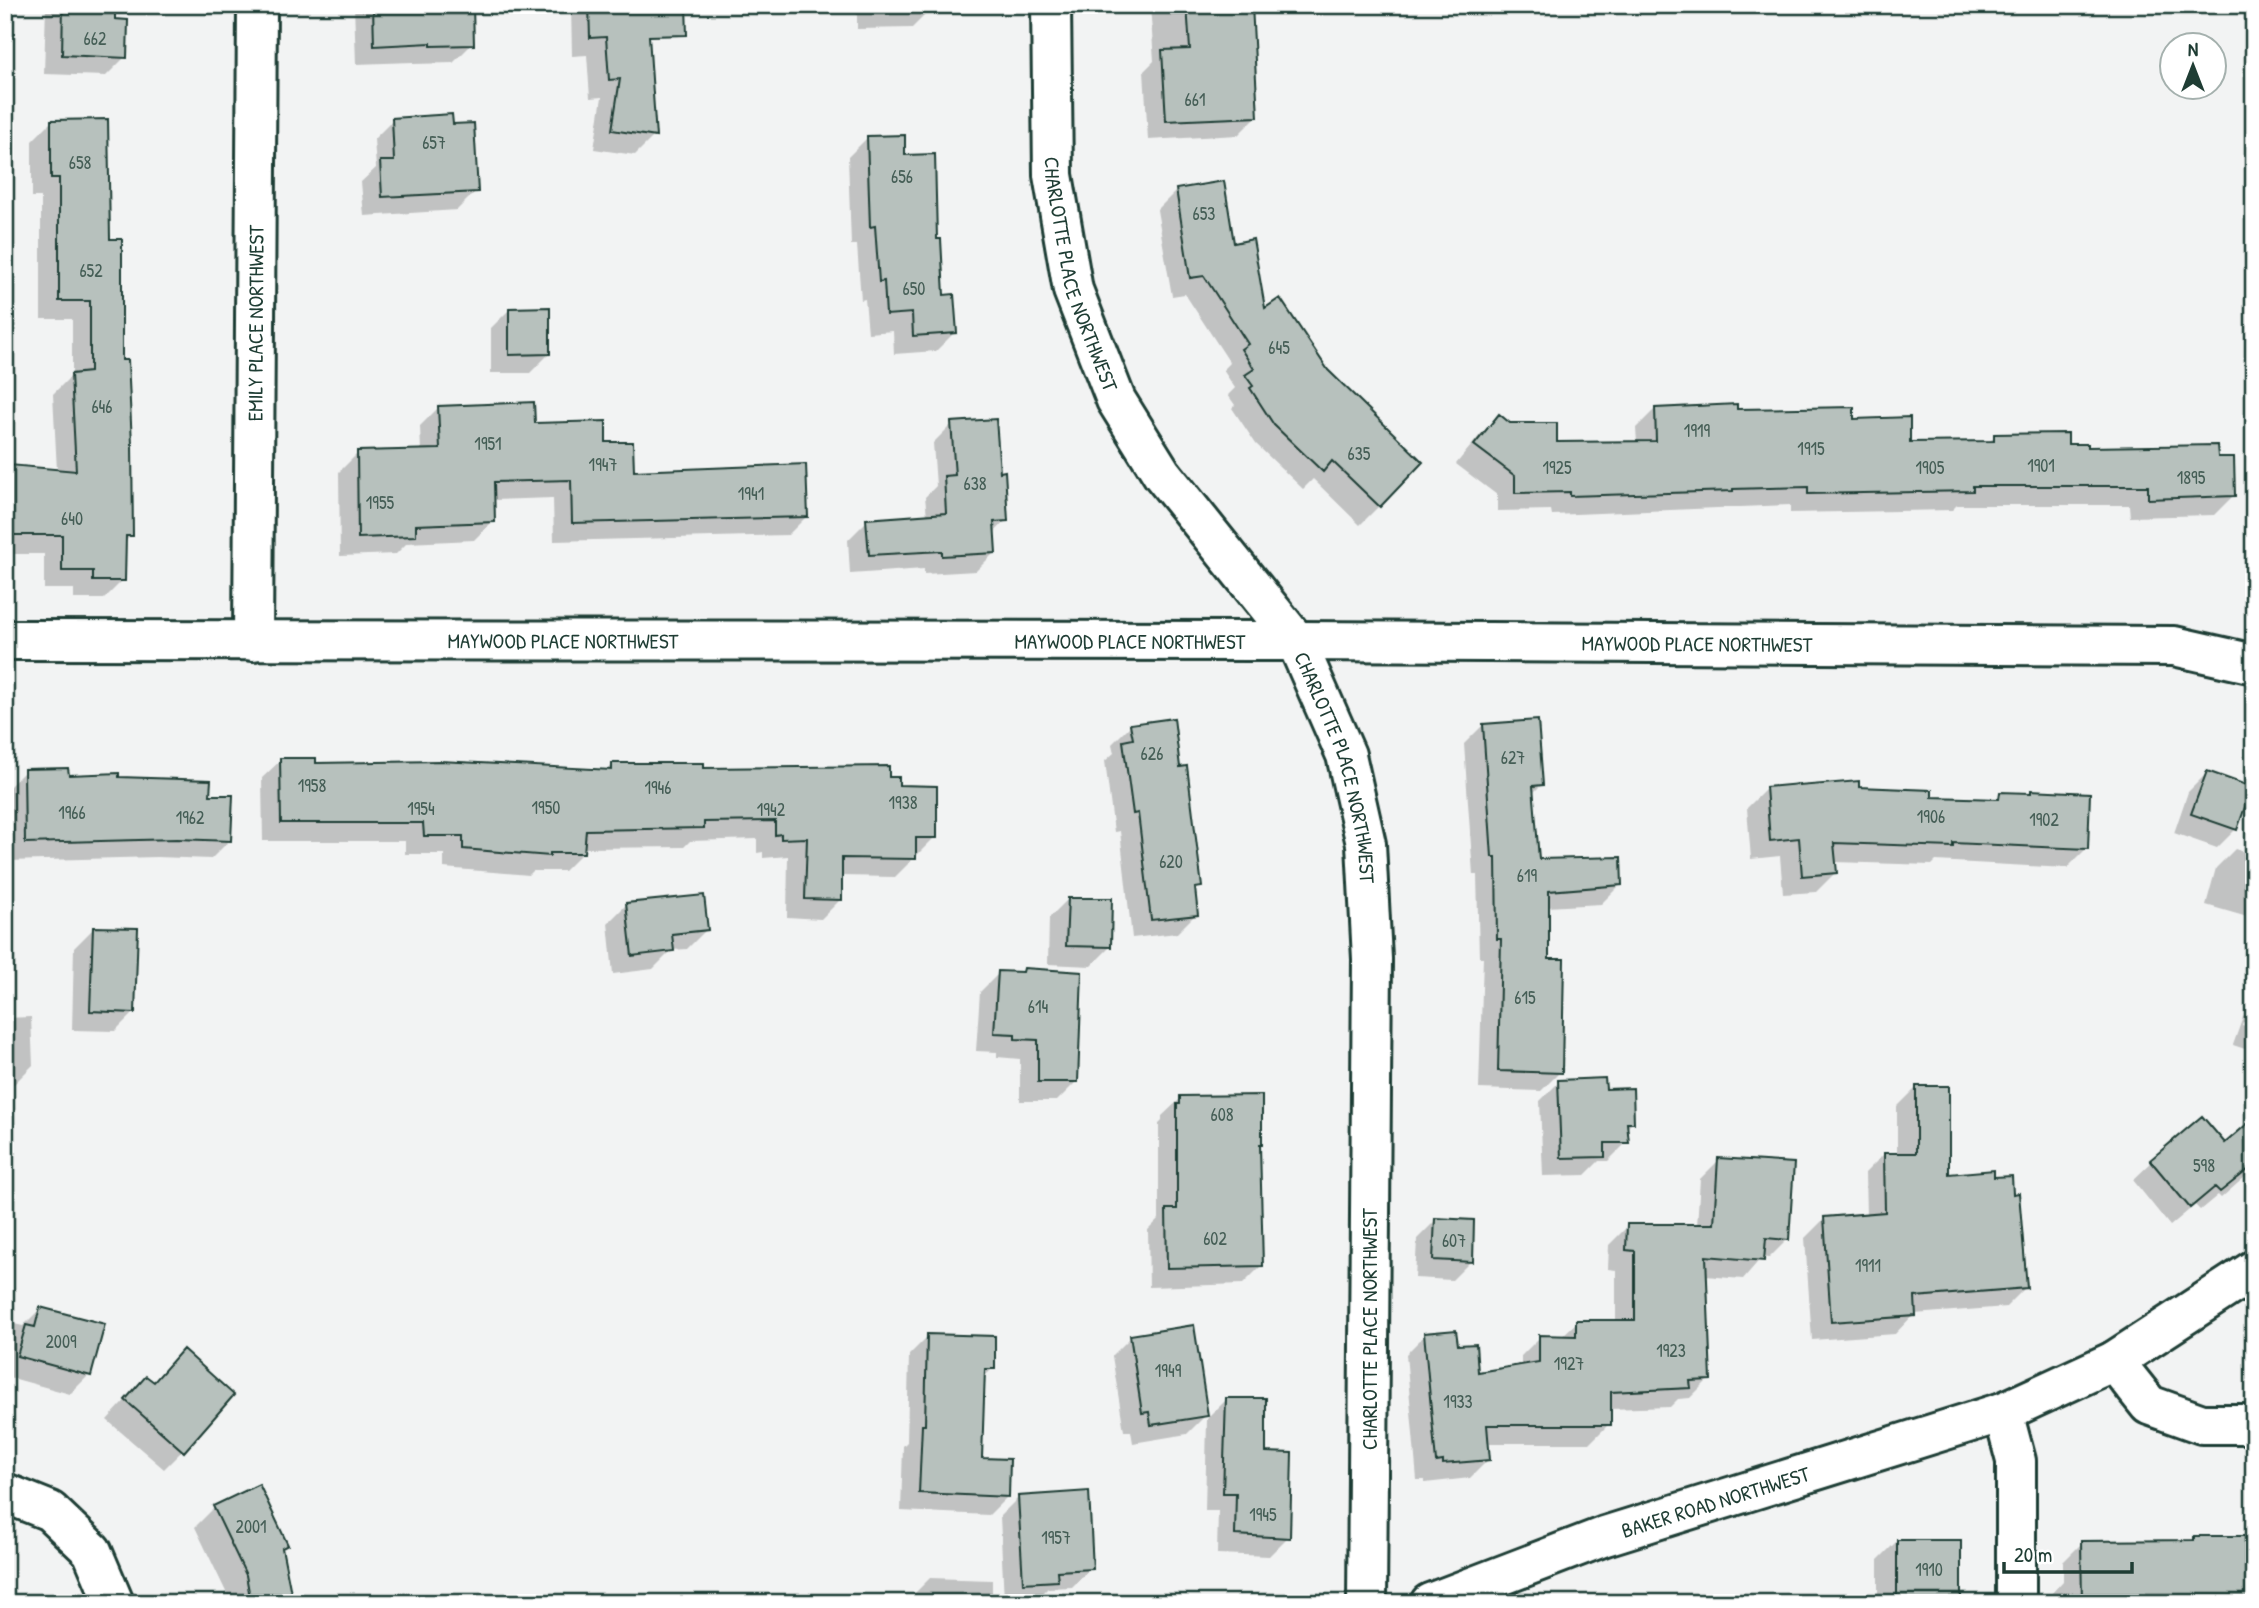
<svg xmlns="http://www.w3.org/2000/svg" width="2259" height="1608" viewBox="0 0 2259 1608" font-family="'Patrick Hand',sans-serif">
	<style>
		.shadow { fill: #0003 }
		.building { fill: #b7c1bd; stroke: #1f3d34; stroke-width: 2 }
		.lines { fill: none; stroke-linecap: round; stroke-linejoin: round }
		.minor-casing { stroke: #1f3d34; stroke-width: 44 }
		.minor { stroke: #fff; stroke-width: 38 }
		.labels { text-anchor: middle; dominant-baseline: central; stroke-width: 5; stroke-linejoin: round; paint-order: stroke }
		.number-label { font-size: 18px; fill: #455e56 }
		.street-label { font-size: 21px; fill: #1f3d34; stroke: #fff }
	</style>
	<rect width="100%" height="100%" fill="#f2f3f3"/>
	<filter id="ink" filterUnits="userSpaceOnUse"><feTurbulence type="fractalNoise" baseFrequency=".0143" numOctaves="2"/><feDisplacementMap in="SourceGraphic" scale="14" xChannelSelector="R" yChannelSelector="G"/><feConvolveMatrix kernelMatrix="1 2 1 2 8 2 1 2 1" color-interpolation-filters="sRGB"/></filter>
	<g filter="url(#ink)">
		<path class="shadow" d="M46 5H113V21L125 57 106 76 44 74Z
			M354 5H471L472 44 453 63 413 64V62L356 64Z
			M571 5H662L663 23 647 38 654 136 635 155 594 149 602 97 590 98 587 55 572 56Z
			M857 5H931V9L912 28 857 29Z
			M1150 5H1252L1257 116 1238 135 1148 140 1144 71 1154 61Z
			M393 120 451 126 476 191 457 210 364 216 361 182 376 168 374 139Z
			M51 122 108 240 121 362 131 535 125 542 123 580 104 599H74V589H44V554H5V472L11 466 57 471 53 394 72 375V319H41V197H32V141Z
			M867 138 903 157 935 241 943 297 955 332 936 351 894 354 893 331 868 333 865 299 861 300 857 245H851L848 157Z
			M1176 191 1232 245 1264 311 1326 371 1379 506 1360 525 1313 479 1303 489 1256 444 1232 408 1235 405 1228 395 1235 388 1223 370 1230 363 1185 294 1172 296 1157 210Z
			M510 309 549 354 530 373H491V328Z
			M439 407 534 424 633 473 807 516 788 535 554 541 553 498 492 500 493 521 474 540 407 543 396 554 340 556 339 472 358 453 421 451 420 426Z
			M1655 409 1735 411 1852 420 1908 444 1988 443 1995 436 2086 449 2216 458 2233 496 2214 515 2130 517 2129 505H1957L1952 510 1790 513V505L1552 515 1551 510 1497 511V495L1456 464 1480 435 1499 416 1510 425 1556 444 1637 443 1636 428Z
			M952 424 998 474 1006 520 993 534 995 552 976 571 924 574V569L850 574 848 540 867 521 927 516 925 497 936 486 933 443Z
			M1131 725 1179 769 1200 886 1194 893 1196 914 1177 933 1132 938 1120 831 1114 832 1105 761 1114 753 1112 744Z
			M1483 725 1541 785 1532 794 1538 861 1620 885 1601 904 1547 907 1548 960 1560 1072 1541 1091 1479 1089 1483 957H1479L1477 875H1473L1464 744Z
			M281 760 314 765 606 772 612 765 887 779 897 787 935 837 895 877 840 876V900L821 919 787 917 788 856 763 858V852L757 853V839L690 841 684 847 583 848V852L564 871H533L529 875 444 868V854H405V841H263L262 778Z
			M25 771 67 776 117 779 208 796 230 840 211 859 157 857 7 861 6 790Z
			M2207 773 2236 829 2217 848 2174 833 2188 792Z
			M1766 789H1858L1930 799 1994 801 2001 794 2029 795 2032 791 2086 849 2067 868 1936 861 1932 865 1834 862 1835 873 1816 892 1783 894 1780 856 1751 859 1747 808Z
			M2235 849 2254 855V906L2244 916 2206 905 2216 868Z
			M1068 899 1110 947 1091 966 1048 964 1049 918Z
			M627 904 706 930 687 949 672 950 653 969 613 974 608 923Z
			M93 929 134 1012 115 1031 72 1030 74 948Z
			M1024 970 1076 1082 1057 1101H1020V1059L997 1057V1052L976 1051 980 992 999 973 1020 974Z
			M2254 1006V1025L2243 1022 2242 1025 2254 1029V1052L2233 1045 2243 1017Z
			M31 1017 33 1065 14 1084 5 1085V1018Z
			M1559 1082 1604 1090 1632 1123 1626 1129 1627 1142 1608 1161H1599L1585 1175 1543 1176 1540 1101Z
			M1916 1088 1947 1176 2025 1288 2006 1307 1914 1314 1895 1334 1812 1340 1805 1238 1824 1219 1866 1216 1865 1173 1884 1154H1897V1107Z
			M1181 1098 1260 1145 1259 1147 1262 1265 1243 1284 1149 1287 1148 1230 1159 1219V1124L1162 1121V1116Z
			M2254 1138V1169L2221 1198 2218 1195 2200 1210 2195 1205 2170 1226 2133 1180 2152 1162Z
			M1719 1160 1788 1239 1769 1258 1762 1257 1743 1279 1705 1276 1709 1379 1690 1398 1678 1399 1670 1407 1609 1409V1424L1590 1443H1487L1489 1459 1470 1478 1425 1483V1480H1417L1406 1354 1425 1335 1456 1347 1476 1374 1521 1366V1356L1540 1337H1561L1577 1322H1616V1270L1608 1269 1609 1245 1628 1226H1697L1700 1179Z
			M1436 1220 1471 1261 1452 1280 1415 1278 1417 1239Z
			M40 1309 89 1375 70 1394 5 1376V1322L23 1326Z
			M928 1336 993 1368 983 1378 980 1459 1008 1496 989 1515 901 1511 903 1446 907 1442 909 1355Z
			M1131 1337 1206 1415 1187 1434 1133 1443 1131 1431H1124L1112 1356Z
			M183 1352V1450L164 1469 107 1420 146 1378 153 1383Z
			M1226 1400 1288 1537 1269 1556 1217 1554 1218 1511H1205L1207 1419Z
			M1019 1497 1091 1568 1072 1587 1048 1588 1037 1599 1004 1601 1000 1516Z
			M214 1508 286 1545 280 1551 291 1603H229L227 1594 195 1527Z
			M2194 1538 2251 1598 2246 1603H2051V1594L2063 1581V1562L2082 1543 2191 1542Z
			M1897 1541 1960 1599 1956 1603H1878V1560Z
			M930 1578 992 1580V1603H911V1597Z"/>
		<path class="building" d="M63 5H115V19L128 20 127 58 62 55Z
			M373 5H473L474 45 431 46V43L374 46Z
			M589 5H686L687 35 649 36 656 137 612 130 620 79 609 80 606 37 590 38Z
			M1187 5H1252L1258 117 1166 121 1162 50 1190 49Z
			M452 114 453 124 474 123 478 192 382 197 380 161H394L392 118Z
			M108 119 110 239H122V360H128L132 444 133 536H126L125 581H93V571H62V535H11L10 465 76 471 71 374 90 372V301H59V178H51V120Z
			M905 135V155L935 154 937 239H941L944 295 954 294 957 333 913 336 912 313 886 315 884 281 879 282 875 226 870 227 867 136Z
			M1224 181 1234 243 1253 239 1265 308 1280 298 1328 370 1423 462 1380 507 1332 461 1323 472 1274 425 1250 388 1253 386 1245 375 1254 369 1241 349 1248 344 1204 276 1190 278 1176 189Z
			M550 307V354L509 355V308Z
			M534 402 535 423 606 421V442H633L634 471 806 464 808 517 572 523 571 480 494 482 495 522 416 525V536L358 538 357 451 440 449 438 406Z
			M1737 404V409L1854 407V419L1910 417V442L1994 441V434L2068 433V444H2088V447L2217 445 2218 457H2234L2235 496 2148 499V486H1973V491L1808 494V487L1733 489V491L1570 496V492L1515 493V476L1474 445 1499 414 1510 423H1557V442L1656 441 1655 408Z
			M996 419 1000 472 1005 471 1008 521 994 522 996 553 942 556V551L869 555 866 519 946 513 944 476 955 475 951 422Z
			M1174 718 1180 767 1187 766 1202 887 1195 888 1198 915 1151 920 1138 813 1133 814 1123 741 1133 739 1130 724Z
			M1538 720 1543 785 1533 786 1539 859 1621 857 1622 885 1549 891V959H1564L1562 1073 1498 1071 1501 939H1497L1496 857H1492L1483 724Z
			M280 758H316V763L440 761 612 770V763H704V768L889 766V777H899V785L937 786V838H916V859L842 858V900L805 899 807 838 781 839V834L775 835V821L704 822V828L586 830 584 853H550V856L463 849V836H424L423 823H281Z
			M68 768 69 775 119 773V777L211 780 210 795H233L231 841 177 839 25 843 24 769Z
			M2207 771 2252 787 2237 830 2191 814Z
			M1859 781V787L1932 790V797L1999 799 2000 792 2031 793V790L2090 793 2088 849 1953 843V847L1834 843 1837 873 1802 876 1799 838 1770 841 1766 787 1799 784V786Z
			M704 895 708 930 672 934 674 951 632 956 626 903Z
			M1068 898H1112L1111 947 1066 946Z
			M93 927 138 928 135 1013 90 1011Z
			M1024 968 1082 972 1078 1082H1038V1040L1015 1039V1034L994 1033 998 971 1023 972Z
			M1605 1078 1606 1089 1633 1088 1634 1123H1627L1629 1143H1605V1157L1561 1158 1558 1080Z
			M1916 1086H1949V1174L1994 1170V1177L2012 1176 2013 1194 2019 1193 2027 1288 1915 1297 1916 1316 1831 1322 1824 1217 1885 1212 1884 1153H1916Z
			M1262 1095V1145H1260L1263 1266 1167 1268 1166 1209H1177V1104H1180V1096Z
			M2202 1116 2225 1143 2254 1118V1165L2220 1192 2215 1187 2190 1208 2150 1160Z
			M1718 1158 1794 1163 1789 1240 1766 1238 1764 1261 1706 1256 1711 1380 1690 1381 1691 1388 1611 1392V1425H1487L1490 1460 1443 1464V1461L1436 1462 1424 1333 1456 1330 1458 1345 1476 1344 1478 1372 1539 1362V1335L1576 1336V1320H1635V1251L1626 1250 1627 1224H1714Z
			M1435 1218 1474 1220 1473 1262 1433 1260Z
			M40 1307 105 1324 91 1376 17 1356 26 1325 35 1327Z
			M1194 1325 1208 1416 1151 1425 1149 1412 1142 1413 1130 1335Z
			M927 1334 995 1336V1369H985L982 1458 1010 1459 1009 1497 919 1493 922 1425H925Z
			M183 1349 234 1395 184 1452 125 1400 146 1376 154 1382Z
			M1226 1398H1266V1452L1292 1453 1290 1538 1235 1535 1236 1493H1223Z
			M259 1484 288 1545 282 1548 293 1603H251L246 1575 213 1506Z
			M1089 1491 1093 1569 1057 1571 1058 1581 1023 1583 1018 1496Z
			M2194 1536H2252V1599H2227V1603H2082L2081 1541 2194 1540Z
			M1897 1540H1961V1600H1946V1603H1903V1599H1897Z"/>
		<g class="lines">
			<defs>
				<g id="minor">
					<path id="s1" d="M1051 5 1053 175 1073 290 1116 400 1162 474 1296 641 1346 755 1366 844 1372 959 1367 1603"/>
					<path id="s2" d="M5 640 1296 641 2174 646 2254 664"/>
					<path id="s3" d="M253 641 257 5"/>
					<path d="M2114 1361 2149 1405 2202 1424H2254"/>
					<path d="M2003 1412 2016 1461V1603"/>
					<path d="M5 1493 50 1511 92 1551 114 1603"/>
					<path id="s4" d="M1430 1603 1605 1536 2003 1412 2114 1361 2254 1270"/>
				</g>
			</defs>
			<use href="#minor" class="minor-casing"/>
			<use href="#minor" class="minor"/>
		</g>
	</g>
	<g class="labels">
		<g class="number-label">
			<text x="95" y="38">662</text>
			<text x="1195" y="99">661</text>
			<text x="434" y="142">657</text>
			<text x="80" y="162">658</text>
			<text x="902" y="176">656</text>
			<text x="1204" y="213">653</text>
			<text x="91" y="270">652</text>
			<text x="914" y="288">650</text>
			<text x="1279" y="347">645</text>
			<text x="102" y="406">646</text>
			<text x="1697" y="430">1919</text>
			<text x="488" y="443">1951</text>
			<text x="1811" y="448">1915</text>
			<text x="1359" y="453">635</text>
			<text x="603" y="464">1947</text>
			<text x="2041" y="465">1901</text>
			<text x="1557" y="467">1925</text>
			<text x="1930" y="467">1905</text>
			<text x="2191" y="477">1895</text>
			<text x="975" y="483">638</text>
			<text x="751" y="493">1941</text>
			<text x="380" y="502">1955</text>
			<text x="72" y="518">640</text>
			<text x="1152" y="753">626</text>
			<text x="1513" y="757">627</text>
			<text x="312" y="785">1958</text>
			<text x="658" y="787">1946</text>
			<text x="903" y="802">1938</text>
			<text x="546" y="807">1950</text>
			<text x="421" y="808">1954</text>
			<text x="771" y="809">1942</text>
			<text x="72" y="812">1966</text>
			<text x="1931" y="816">1906</text>
			<text x="190" y="817">1962</text>
			<text x="2044" y="819">1902</text>
			<text x="1171" y="861">620</text>
			<text x="1527" y="875">619</text>
			<text x="1525" y="997">615</text>
			<text x="1038" y="1006">614</text>
			<text x="1222" y="1114">608</text>
			<text x="2204" y="1165">598</text>
			<text x="1215" y="1238">602</text>
			<text x="1454" y="1240">607</text>
			<text x="1868" y="1265">1911</text>
			<text x="61" y="1341">2009</text>
			<text x="1671" y="1350">1923</text>
			<text x="1569" y="1363">1927</text>
			<text x="1168" y="1370">1949</text>
			<text x="1458" y="1401">1933</text>
			<text x="1263" y="1514">1945</text>
			<text x="251" y="1526">2001</text>
			<text x="1056" y="1537">1957</text>
			<text x="1929" y="1569">1910</text>
		</g>
		<g class="street-label">
			<text stroke="none"><textPath href="#s1" startOffset="273">CHARLOTTE PLACE NORTHWEST</textPath></text>
			<text stroke="none"><textPath href="#s3" startOffset="318">EMILY PLACE NORTHWEST</textPath></text>
			<text stroke="none"><textPath href="#s2" startOffset="558">MAYWOOD PLACE NORTHWEST</textPath></text>
			<text stroke="none"><textPath href="#s2" startOffset="1125">MAYWOOD PLACE NORTHWEST</textPath></text>
			<text stroke="none"><textPath href="#s2" startOffset="1692">MAYWOOD PLACE NORTHWEST</textPath></text>
			<text stroke="none"><textPath href="#s1" startOffset="840">CHARLOTTE PLACE NORTHWEST</textPath></text>
			<text transform="translate(1369 1329) rotate(-90)">CHARLOTTE PLACE NORTHWEST</text>
			<text stroke="none"><textPath href="#s4" startOffset="303">BAKER ROAD NORTHWEST</textPath></text>
		</g>
	</g>
	<rect width="2259" height="1608" fill="none" stroke="#fff" stroke-width="28"/>
	<rect x="14" y="14" width="2231" height="1580" fill="none" stroke="#1f3d34" stroke-width="2.5" filter="url(#ink)"/>
	<g transform="translate(2193 66)"><circle r="33" fill="#ffffff" stroke="#a5b1ae" stroke-width="2"/>
	<path d="M0-5L12 26L0 18L-12 26Z" fill="#1f3d34"/>
	<text y="-10" font-size="19" font-weight="bold" text-anchor="middle" fill="#1f3d34">N</text>
	</g>
	<path d="M2004 1562v10h128v-10" fill="none" stroke="#1f3d34" stroke-width="3.5"/>
	<text x="2014" y="1562" font-size="21" fill="#1f3d34" stroke="#ffffff" stroke-width="5" paint-order="stroke">20 m</text>
</svg>
